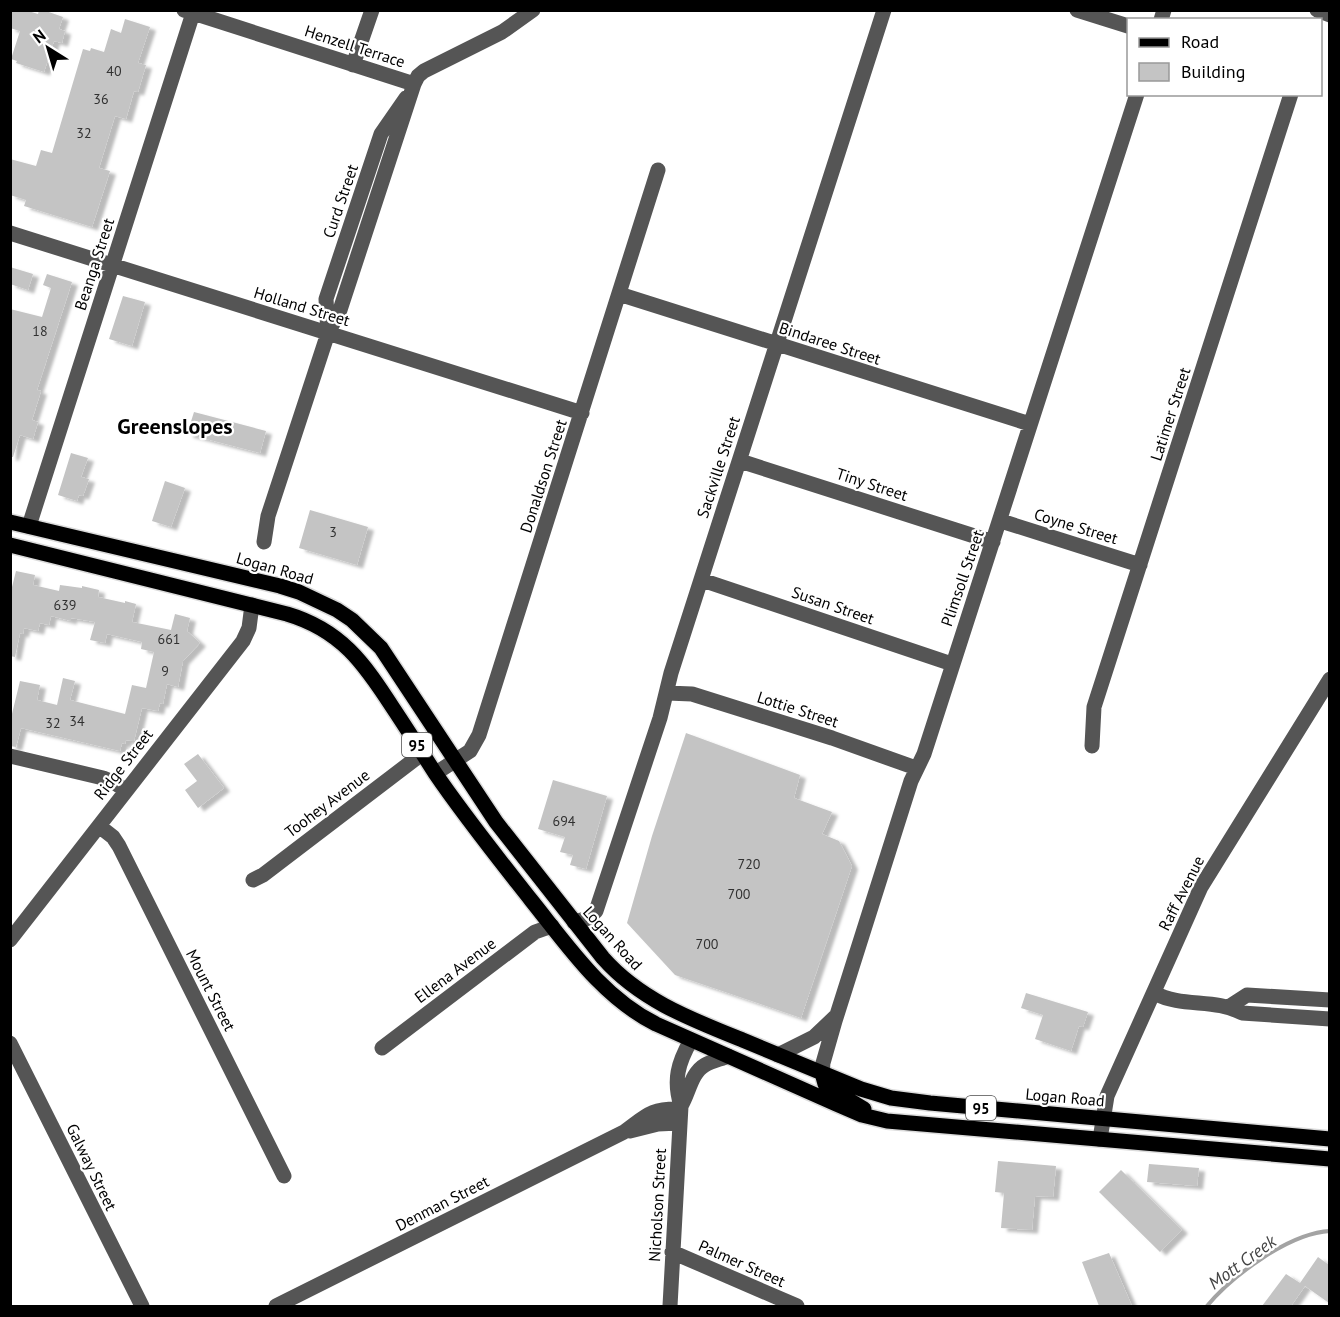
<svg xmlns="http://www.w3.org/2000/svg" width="1340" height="1317" viewBox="0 0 1340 1317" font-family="'PT Sans',sans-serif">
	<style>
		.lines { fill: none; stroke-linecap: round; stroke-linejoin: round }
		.stream { stroke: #a3a3a3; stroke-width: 4 }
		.building { fill: #c4c4c4; filter: url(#shadow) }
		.major-casing { stroke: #dbdbdb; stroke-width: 18 }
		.minor { stroke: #555; stroke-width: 15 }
		.major { stroke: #000; stroke-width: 15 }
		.labels { text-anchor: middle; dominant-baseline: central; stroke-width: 4.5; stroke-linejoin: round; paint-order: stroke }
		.number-label { font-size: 14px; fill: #313131 }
		.shield { fill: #fff; stroke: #4c4c4c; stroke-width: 1.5 }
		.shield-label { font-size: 15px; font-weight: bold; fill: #000 }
		.street-label { font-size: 16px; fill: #000; stroke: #fff }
		.water-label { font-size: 18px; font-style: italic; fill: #444; stroke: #fff }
		.district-label { font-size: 22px; font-weight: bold; fill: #000; stroke: #fff }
	</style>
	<defs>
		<filter id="shadow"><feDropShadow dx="6" dy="3.5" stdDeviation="1.5" flood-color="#0004"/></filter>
	</defs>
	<rect width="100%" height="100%" fill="#fff"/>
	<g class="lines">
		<path class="stream" d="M1207 1306C1232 1276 1289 1233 1330 1231"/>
	</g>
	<path class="building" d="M10 10H25L38 14 39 10H43L63 17 59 29 65 31 62 43 54 41 44 72 16 63 17 61 11 59 20 31 10 28Z
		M125 19 150 27 138 63 146 65 138 92 134 91 126 119 115 116 99 168 110 171 92 227 24 206 26 200 10 195V159L36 166 41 150 52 153 83 49 90 51 91 48 104 52 111 29 121 33Z
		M10 267 33 274 28 290 10 284Z
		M47 274 72 282 37 390 41 391 32 420 38 422 33 439 20 435 13 457H10V309L42 317 51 288 43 285Z
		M123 296 145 302 132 346 109 339Z
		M194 412 266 431 260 453 187 434Z
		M71 453 88 458 81 477 89 479 83 496 79 495 77 501 58 495Z
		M165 481 185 488 171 527 152 521Z
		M310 510 368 527 357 565 299 548Z
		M16 571 35 575 33 585 59 591 60 585 82 588V586L99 590 98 597 125 603V601L136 604 132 622 171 630 175 614 190 618 187 631 200 643 183 661 178 687 167 684 163 704 160 703 158 711 142 708 134 741 126 740 125 744 122 743 120 751 21 728 16 747 10 746V722L20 681 40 685 37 700 57 705 63 678 75 681 70 700 125 714 132 685 146 688 154 652 141 649 142 642 107 634 105 643 90 640 95 622 71 618V621L51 616 49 625 40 623 38 631 24 628 23 634 20 633 15 657 10 656V595Z
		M686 733 800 775 794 798 832 812 822 834 839 841 852 866 801 1018 675 975 627 923 652 836Z
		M198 754 224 788 198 808 185 790 197 781 184 764Z
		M553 780 607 796 586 869 570 865 573 855 560 852 565 837 538 829Z
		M1026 993 1088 1012 1083 1027 1079 1026 1071 1051 1035 1039 1043 1015 1021 1008Z
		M998 1161 1056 1166 1053 1197 1035 1196 1032 1230 1001 1228 1004 1193 995 1192Z
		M1149 1164 1199 1168 1197 1186 1147 1182Z
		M1121 1170 1182 1230 1160 1252 1099 1192Z
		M1109 1253 1132 1306H1099L1082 1262Z
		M1318 1257 1329 1265V1303L1305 1286 1291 1306H1262L1286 1274 1300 1283Z"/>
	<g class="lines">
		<defs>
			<path id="major" d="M10 522 280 586 299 592 337 610 352 620 381 648 496 822 603 958C641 1001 693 1020 745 1041 784 1057 823 1073 861 1089L891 1098 930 1103 1330 1139
				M10 545 287 614C341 630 364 663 393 708 407 729 421 751 435 773 465 817 498 858 531 900 568 946 602 997 656 1024L836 1104 862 1115 887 1121 1330 1159
				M822 1073 825 1084 829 1088 864 1109"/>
		</defs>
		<use href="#major" class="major-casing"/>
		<path class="minor" d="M184 10 414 84 418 76 424 71 502 32 533 10
			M1077 10 1128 26
			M1317 10 1330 15
			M1161 20 1164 10
			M353 65 372 10
			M10 233 582 413
			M619 294 1030 424
			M328 333 326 299 381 134 406 98
			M740 461 993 542
			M1001 521 1140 565
			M29 526 193 13
			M264 542 268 516 328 333 340 310 414 84
			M702 580 952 664
			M667 693 692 694 832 738 916 768
			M1092 746 1094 707 1291 94
			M10 756 103 778 115 783 126 791
			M436 773 470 751 479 735 658 170
			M99 826 113 837 119 846 284 1176
			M253 880 263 875 423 753
			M574 922 589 918 596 911 660 718 671 673 884 10
			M10 940 243 641 249 628 252 605
			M1154 993C1183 1008 1214 998 1242 1013L1330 1019
			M1230 1006 1247 995 1330 1000
			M10 1043 142 1306
			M382 1048 535 932 552 926
			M778 1055 814 1037 835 1017
			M822 1073 823 1063 835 1021 911 781 924 754 1137 94
			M681 1106C689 1093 691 1073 705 1065 712 1061 721 1059 728 1056
			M630 1131 658 1124 679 1123
			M1100 1139 1107 1096 1201 887 1330 679
			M672 1252 797 1306
			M276 1306 624 1132C646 1116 651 1108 680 1109
			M670 1306 681 1106C673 1080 678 1063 691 1040"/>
		<use href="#major" class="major"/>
	</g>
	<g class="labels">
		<g class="number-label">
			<text x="114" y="71">40</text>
			<text x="101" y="99">36</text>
			<text x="84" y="133">32</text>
			<text x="40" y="331">18</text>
			<text x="333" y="532">3</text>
			<text x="65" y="605">639</text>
			<text x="169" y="639">661</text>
			<text x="165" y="671">9</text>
			<text x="77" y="721">34</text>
			<text x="53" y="723">32</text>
			<text x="564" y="821">694</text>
			<text x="749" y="864">720</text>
			<text x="739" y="894">700</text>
			<text x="707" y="944">700</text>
		</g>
		<g class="shield">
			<rect x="402" y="733" width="30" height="24" rx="4.5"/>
			<rect x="966" y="1096" width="30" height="24" rx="4.5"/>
		</g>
		<g class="shield-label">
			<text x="417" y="745">95</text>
			<text x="981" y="1108">95</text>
		</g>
		<g class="street-label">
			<text transform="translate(355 46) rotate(18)">Henzell Terrace</text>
			<text transform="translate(340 201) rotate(-71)">Curd Street</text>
			<text transform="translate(94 264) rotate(-72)">Beanga Street</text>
			<text transform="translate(302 306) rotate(17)">Holland Street</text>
			<text transform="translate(830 343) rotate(18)">Bindaree Street</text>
			<text transform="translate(1170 414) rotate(-72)">Latimer Street</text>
			<text transform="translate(718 467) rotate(-72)">Sackville Street</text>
			<text transform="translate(543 476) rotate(-72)">Donaldson Street</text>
			<text transform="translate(872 484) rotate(18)">Tiny Street</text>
			<text transform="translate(1076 526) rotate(17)">Coyne Street</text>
			<text transform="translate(275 568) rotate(16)">Logan Road</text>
			<text transform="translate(962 578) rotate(-71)">Plimsoll Street</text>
			<text transform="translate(833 605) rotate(19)">Susan Street</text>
			<text transform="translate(798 709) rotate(18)">Lottie Street</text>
			<text transform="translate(123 764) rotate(-52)">Ridge Street</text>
			<text transform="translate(327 803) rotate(-37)">Toohey Avenue</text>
			<text transform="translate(1181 893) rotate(-63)">Raff Avenue</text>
			<text transform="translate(613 938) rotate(48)">Logan Road</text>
			<text transform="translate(455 970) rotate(-37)">Ellena Avenue</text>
			<text transform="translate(211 990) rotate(63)">Mount Street</text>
			<text transform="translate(1065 1097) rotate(5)">Logan Road</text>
			<text transform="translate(92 1167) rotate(64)">Galway Street</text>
			<text transform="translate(442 1203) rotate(-27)">Denman Street</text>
			<text transform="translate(657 1205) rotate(-87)">Nicholson Street</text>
			<text transform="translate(742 1263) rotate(24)">Palmer Street</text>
		</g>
		<g class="water-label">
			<text transform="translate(1242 1262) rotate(-36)">Mott Creek</text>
		</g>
		<g class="district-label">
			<text x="175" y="426">Greenslopes</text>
		</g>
	</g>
	<rect width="1340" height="1317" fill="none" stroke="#000000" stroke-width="24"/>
	<rect x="1127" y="18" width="195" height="78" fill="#ffffff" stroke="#999999" stroke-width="1.5"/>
	<rect x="1139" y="38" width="30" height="9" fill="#000000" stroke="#999999" stroke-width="1.5"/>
	<text x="1181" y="48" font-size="18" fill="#000000">Road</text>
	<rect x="1139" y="63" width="30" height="18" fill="#c4c4c4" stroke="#999999" stroke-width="1.5"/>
	<text x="1181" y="78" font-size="18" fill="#000000">Building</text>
	<g transform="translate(48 48) rotate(323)" stroke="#ffffff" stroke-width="4.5" paint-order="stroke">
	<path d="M0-4.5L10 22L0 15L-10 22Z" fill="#000000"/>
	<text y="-9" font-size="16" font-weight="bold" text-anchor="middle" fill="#000000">N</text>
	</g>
</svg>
